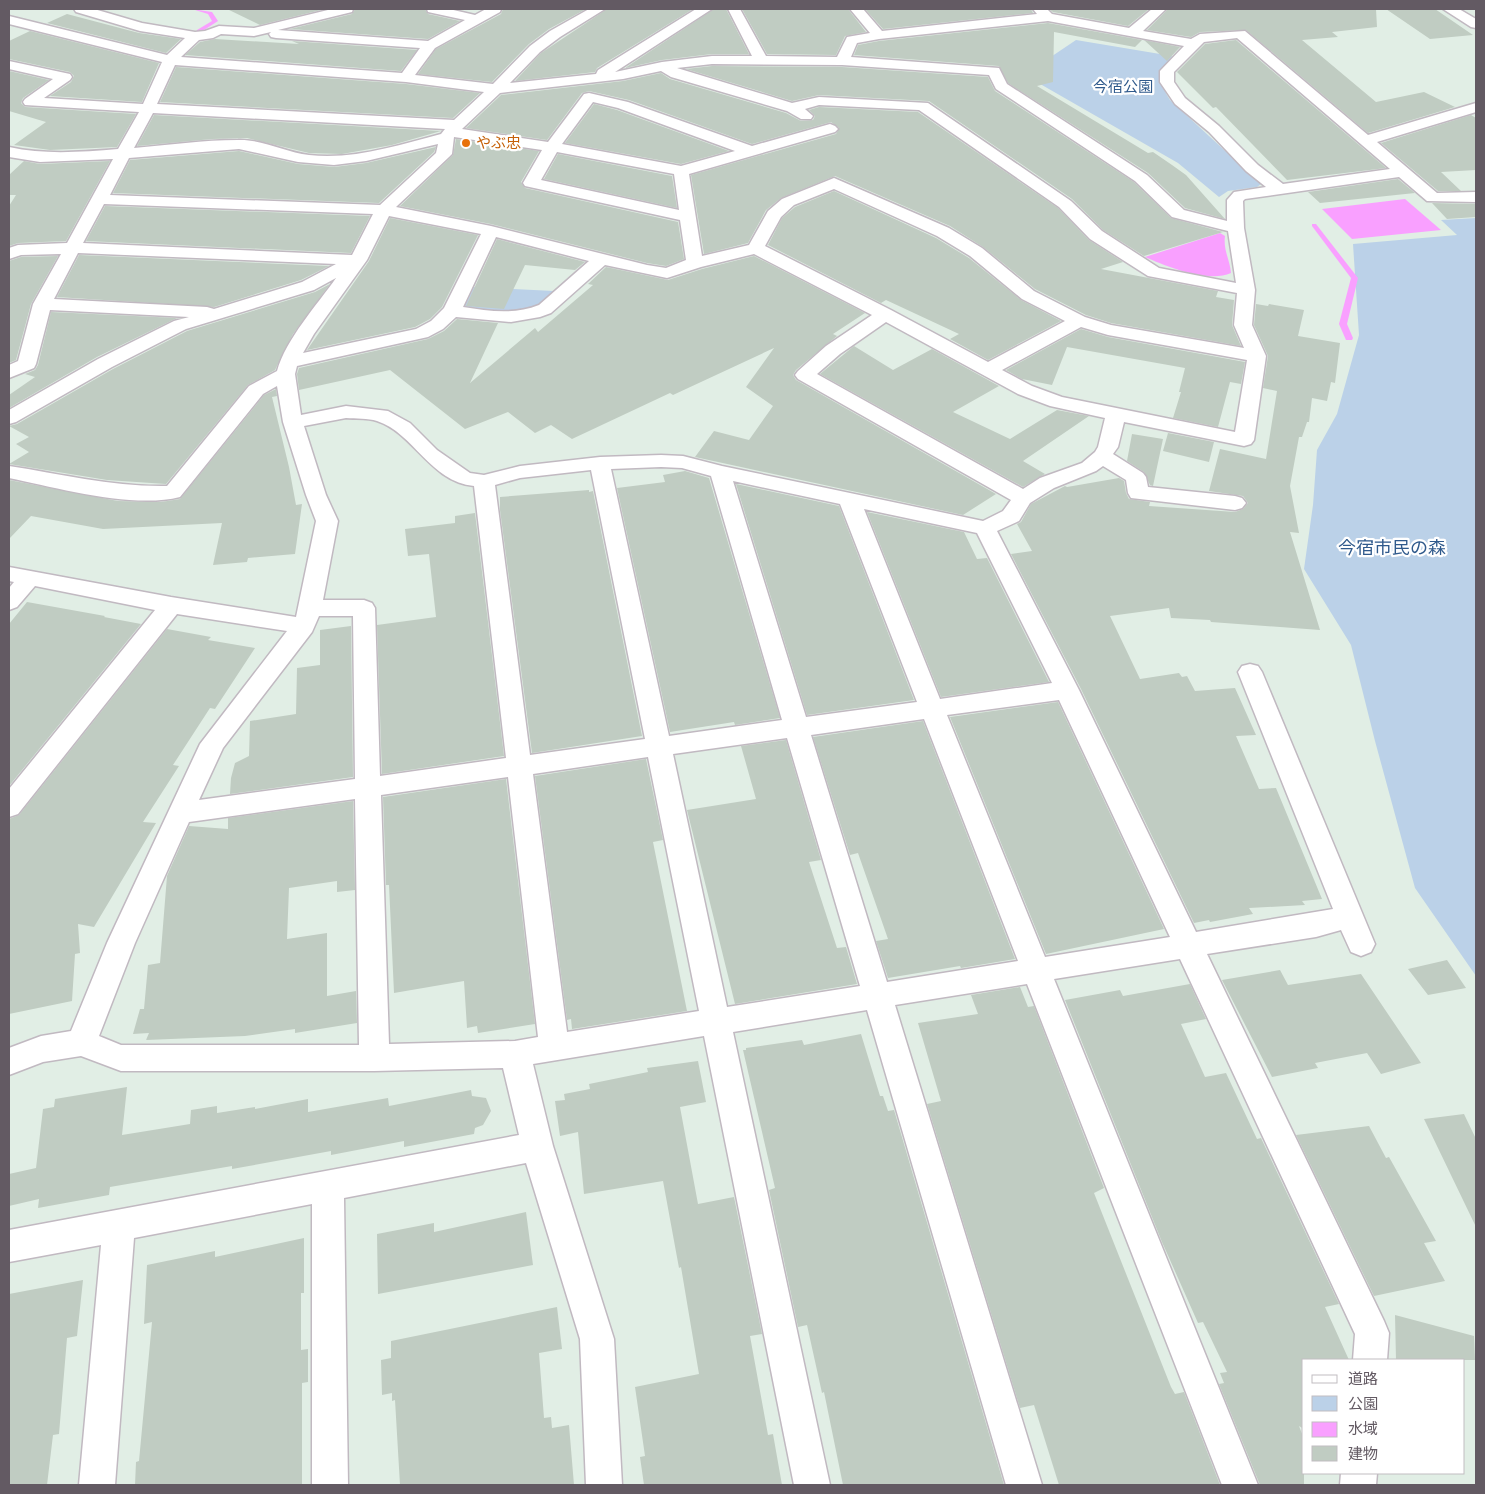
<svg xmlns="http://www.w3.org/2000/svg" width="1485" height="1494" viewBox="0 0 1485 1494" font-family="'Source Sans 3','Noto Sans JP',sans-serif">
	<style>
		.green { fill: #bbd1e8 }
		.water { fill: #f9a0ff }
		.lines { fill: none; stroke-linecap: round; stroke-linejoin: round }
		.stream { fill: #f9a0ff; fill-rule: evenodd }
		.building { fill: #c0ccc2 }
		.street-casing { stroke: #c1b9c1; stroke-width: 3 }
		.street { fill: #fff; fill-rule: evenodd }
		.food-dot { fill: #e8710a; stroke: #fff; stroke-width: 2 }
		.labels { text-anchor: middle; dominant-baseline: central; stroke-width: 4.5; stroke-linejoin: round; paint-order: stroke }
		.far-park-label { font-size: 15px; fill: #305a8c; stroke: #fff }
		.far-food-label { font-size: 15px; fill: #c56008; stroke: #fff; text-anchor: start }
		.park-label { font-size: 18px; fill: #305a8c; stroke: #fff }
	</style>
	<rect width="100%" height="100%" fill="#e1eee5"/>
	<path class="green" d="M1076 40 1172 56C1162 75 1157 80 1170 100L1261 184 1257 187 1228 191 1219 197 1178 163 1028 77 1030 71Z
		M1476 218V976L1415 888 1375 741 1351 645 1304 569 1313 505 1317 450 1337 414 1359 335 1353 244 1457 235 1441 220Z
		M474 287 554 291 532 310 519 313 463 309Z"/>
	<path class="water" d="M1405 199 1441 230 1352 239 1322 209Z
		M1220 233 1225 236C1223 250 1230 260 1231 273 1208 283 1168 267 1145 257Z"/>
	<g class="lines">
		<path class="stream" d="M192 9 212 12 218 21 201 32H197V30L212 21 208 14Z
			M1312 224H1316L1358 278 1347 324 1353 338 1352 340H1346L1339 324 1351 278 1312 226Z"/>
	</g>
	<path class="building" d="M227 9H325L260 25Z
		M355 9H425L428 14 460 21 428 39 290 29 352 14Z
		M503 9H586L549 29 529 44 492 82 418 74 436 49 501 14Z
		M607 9H693L597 68 595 72 515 81 541 53Z
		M714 9H726L749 54H712L662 60 625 68Z
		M742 9H848L866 32 845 36 836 55 767 54Z
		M865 9H1031L1033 13 883 29Z
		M1049 9H1149L1128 26 1053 12Z
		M1168 9H1376L1377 27 1332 32 1338 37 1302 40 1376 102 1424 92 1455 107 1368 133 1246 30 1200 32 1191 37 1147 30Z
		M1386 9H1435L1473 35 1430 39Z
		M67 14 139 33 181 39 166 53 47 23Z
		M1048 23 1142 40 1135 47 1054 32 1053 82 1037 86 1148 153 1153 152 1172 165 1186 175 1225 219 1185 208 1148 173 1008 83 999 66 854 55 858 45 879 41Z
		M30 31 159 63 142 102 50 96 71 82 74 76 70 72 9 59V41Z
		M215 39 299 44 292 41 417 50 401 71 185 55 200 42Z
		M1144 40 1180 47 1167 61Z
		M1236 40 1386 168 1287 180 1216 107 1213 108 1177 72 1205 44Z
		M712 66 842 67 988 77 995 91 1134 182 1171 218 1223 232 1144 256 1103 230 1072 199 929 101 819 95 792 101 686 69Z
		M176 67 406 84 480 93 453 118 160 102Z
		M9 71 49 80 23 98 21 103 25 107 136 114 117 147 50 150 14 145 46 122 9 111Z
		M661 73 670 79 786 113 801 121 813 120 815 116 809 110 819 107 918 112 1058 208 1089 240 1123 262 1101 269 1218 291 1216 297 1234 300 1232 325 1241 346 1111 323 1086 315 1035 289 983 247 950 226 835 176 781 198 766 210 748 243 704 254 691 175 836 134 839 128 831 122 752 144 629 100 589 91 582 93 547 140 466 128 501 95 623 81Z
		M594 104 617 110 729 151 681 164 565 143Z
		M154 115 441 131 392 145 342 154 309 153 247 138 212 139 137 146Z
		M1471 115 1476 118V170L1441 172 1461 191H1438L1381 143Z
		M456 139 539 151 521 182 525 188 678 222 684 259 666 266 647 263 491 224 400 206 453 155Z
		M436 147 434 152 379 203 113 193 130 160 239 151 298 164 334 167 366 163Z
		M558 154 672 176 677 208 544 179Z
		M24 161 40 164 110 161 66 241 18 243 9 246V206L16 195H9V175Z
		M1398 179 1415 193 1320 203 1308 192Z
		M834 191 936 238 969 258 1021 300 1061 321 988 360 950 339 959 334 886 300 881 303 768 245 782 218 795 207Z
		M1432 203 1476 204V217L1447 219Z
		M105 206 370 216 351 253 86 241Z
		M390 218 478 235 442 307 430 319 415 327 307 350 369 261Z
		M497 239 585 262 575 270 525 265 504 309 466 306Z
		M79 255 329 266 301 280 214 307 57 297Z
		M58 256 31 304 16 360 9 363V261L21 257Z
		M754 256 865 313 833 334 837 336 796 370 793 375 796 380 996 494 963 515 695 457 714 431 749 440 773 406 746 387 774 348 673 395 670 393 572 439 551 425 535 433 508 412 465 429 390 370 299 390 297 374 299 368 428 339 444 331 457 319 498 323 470 383 535 328 538 332 593 285 588 284 606 267 668 280 702 269Z
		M330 284 293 334 275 370 248 385 166 484 107 480 9 464 29 452 16 444 29 437 9 426 17 424 113 369 187 331 315 292Z
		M1256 304 1268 306 1269 304 1304 310 1298 336 1340 343 1335 383 1331 382 1327 401 1312 398 1309 422H1307L1302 437H1299L1290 486 1299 533 1290 532 1320 630 1211 622 1210 620 1171 618 1169 608 1110 616 1140 679 1179 673 1182 677 1187 676 1195 691 1235 688 1256 735 1236 736 1259 789 1276 788 1322 899 1302 901 1305 905 1249 908 1253 914 1210 922 1209 920 1194 923 1081 689 1011 554 1032 551 1017 524 1021 522 1031 504 1065 486 1067 487 1119 478 1124 481 1126 493 1129 499 1150 502 1149 506 1235 512 1243 509 1248 503 1243 496 1209 491 1220 449 1266 459 1277 391 1263 388 1268 356 1254 325Z
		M51 312 177 318 97 357 9 408V395L35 377 25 374 35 370 38 365Z
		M1081 329 1108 337 1245 362 1241 384 1230 382 1218 427 1173 418 1181 392H1179L1185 368 1067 347 1052 385 1022 379 1006 370Z
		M854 346 893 370 932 349 999 386 953 412 1010 439 1057 410 1089 416 1023 461 1045 474 1023 487 820 374Z
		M276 389 277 396 272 397 289 467 296 505 302 504 295 554 248 558 247 562 213 565 222 523 103 529 31 516 9 539V480L118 501 161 502 180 499 264 395Z
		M1168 433 1214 442 1209 462 1163 451Z
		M1132 434 1163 439 1153 486 1150 485 1144 472 1127 461Z
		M685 471 709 478 780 718 735 725 734 722 670 732 617 488 665 482 663 475Z
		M736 484 839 506 914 700 807 715Z
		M589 490V492L593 491 642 736 532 753 500 510V497Z
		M867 512 964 532 977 559 987 558 1049 682 941 697Z
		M475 513 504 756 382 774 377 625 436 617 429 554 408 556 405 529 455 523V516Z
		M27 602 105 616 104 617 141 624 9 786V624Z
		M351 626 353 777 230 794 231 778 235 763 249 756 250 721 296 714 297 668 320 665V630Z
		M167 629 211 637 208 640 255 648 215 709 210 708 173 765 179 766 143 822 156 823 94 927 78 924 80 953 75 954 72 1001 9 1014V819L19 815Z
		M1058 702 1164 929 1046 954 950 717Z
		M923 721 1015 959 961 968 960 966 888 978 876 941 888 939 858 853 850 855 813 737Z
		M786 740 821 860 809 862 837 948 846 947 857 984 735 1004 687 810 756 799 741 746Z
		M646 759 663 840 653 842 687 1011 572 1029 571 1019 567 1020 535 776Z
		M506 779 535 1024 478 1033 477 1026 467 1028 464 981 394 993 389 885H386L383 797Z
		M353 801 355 890 337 892V881L289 888 287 939 327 933V996L356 991 357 1023 295 1033V1029L245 1036 146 1040 149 1033 133 1034 140 1009H144L148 965 160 963 167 876 189 826 228 829V818Z
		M1447 960 1466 988 1428 995 1408 969Z
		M1280 970 1288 985 1361 974 1421 1063 1381 1074 1367 1053 1315 1063 1318 1068 1272 1077 1222 980Z
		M1190 984 1206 1019 1181 1024 1205 1077 1226 1073 1257 1139 1261 1138 1339 1304 1325 1307 1349 1360H1304V1429L1299 1426 1304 1439V1485H1260L1219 1384 1224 1383 1220 1373 1227 1372 1203 1322 1198 1323 1162 1242 1065 1000 1120 990 1123 996Z
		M1020 987 1028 1007 1034 1006 1104 1188 1094 1193 1171 1387 1175 1394 1184 1392 1220 1485H1059L1034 1405 1020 1408 927 1104 941 1101 918 1023 978 1014 971 995Z
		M861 1034 880 1096H883L888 1111 894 1110 1004 1485H843L824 1392 822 1393 807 1325 798 1327 769 1190 775 1188 743 1050H746V1048L802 1040 804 1045Z
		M698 1061 706 1102 680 1107 698 1204 734 1197 762 1334 750 1336 768 1435 773 1434 782 1485H644L640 1457 645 1456 635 1387 699 1374 681 1267 679 1268 663 1181 584 1194 578 1132 560 1136 555 1101 565 1100 564 1094 590 1089 589 1084 648 1072 647 1068Z
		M127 1087 122 1135 190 1124 191 1110 217 1106V1113L255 1107V1109L308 1099V1112L388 1098 389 1106 471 1090 472 1096 486 1098 491 1111 483 1125 475 1128 474 1134 404 1147V1141L331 1155V1151L232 1169V1166L110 1187 109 1195 38 1208 39 1199 9 1206V1174L36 1168 43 1109 54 1107 55 1099Z
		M1464 1114 1476 1139V1227L1424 1119Z
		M1369 1126 1386 1158 1389 1157 1436 1241 1424 1243 1445 1281 1374 1296 1296 1135Z
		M526 1212 533 1265 378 1294 377 1234 434 1223V1232Z
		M304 1238V1293H301V1350L308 1349V1382L302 1383V1485H135L136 1462 139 1461 152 1322 144 1324 147 1265 215 1251V1257Z
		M83 1280 77 1336 67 1338 59 1434 53 1435 47 1485H9V1294Z
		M557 1307 562 1349 539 1353 544 1418 551 1417 552 1428 569 1425 574 1485H400L395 1400 392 1401V1393L382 1395 381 1360 391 1358V1341Z
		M1395 1315 1474 1336 1475 1360H1396Z"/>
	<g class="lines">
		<defs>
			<path id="street" d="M74 9H94L142 23 195 32 205 31 219 26 254 28 332 9H353L352 12 278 30 428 41 465 20 428 12 427 9H449L475 15 486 9H501L500 12 435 48 415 75 493 84 530 46 550 31 589 9H605L560 37 540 52 510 83 596 74 598 70 696 9H712L615 72 662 62 712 56H752L728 9H740L766 56 837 57 847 37 870 33 850 9H863L882 31 1037 14 1033 9H1047L1052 14 1129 28 1152 9H1166L1143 31 1191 39 1200 34 1245 31 1368 135 1476 103V112L1377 142 1437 193 1476 192V202L1427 201 1399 177 1245 199 1243 201 1244 228 1255 290 1252 325 1266 356 1254 440 1251 444 1244 446 1124 422 1118 447 1113 454 1143 473 1146 477 1148 487 1235 496 1242 498 1246 503 1242 508 1235 510 1131 498 1128 493 1126 480 1103 466 1096 471 1054 488 1030 503 1019 521 997 531 1079 690 1196 932 1333 909 1238 672 1242 666 1250 664 1258 666 1262 672 1375 944 1371 952 1361 956 1351 952 1341 930 1316 937 1207 954 1384 1321 1389 1333 1387 1360H1353L1355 1334 1180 959 1054 979 1258 1485H1222L1027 984 895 1005 1042 1485H1006L867 1010 733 1032 830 1485H794L704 1036 533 1064 553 1146 614 1339 622 1485H586L580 1339 526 1163 344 1198 348 1485H312V1204L134 1238 115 1485H79L101 1245 9 1262V1230L519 1135 503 1068 374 1071H121L81 1056 43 1062 9 1075V1048L41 1036 71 1031 107 943 200 744 287 631 177 614 18 814 9 817V789L155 610 35 586 17 607 9 610V588L14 582 9 581V567L171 597 296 617 316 521 306 495 283 422 277 386 263 394 180 497C133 509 57 488 9 478V466C62 474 113 487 167 486L249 386 277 371C286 339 317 305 336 278L314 290 186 329 112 367 16 422 9 424V410L98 359 174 321 189 317 50 310 36 364 34 368 9 378V365L18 361 33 304 61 254 21 255 9 259V248L18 245 67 243 113 159 40 162 9 157V147C45 155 81 152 118 149L139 112 25 105 23 102 25 99 53 79 9 69V61L70 74 72 77 70 80 44 98 143 104 162 62 9 24V16L167 55 185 38 140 31 76 12ZM1048 21 1184 46 1160 71V82L1175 104 1209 132 1246 171 1266 187 1234 192 1227 200V221L1184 210 1147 175 1007 84 999 68 851 57 857 43 879 39ZM271 32 269 34 271 37 276 38 420 48 402 73 181 57 199 40 213 38 221 34 254 36ZM1237 38 1390 169 1283 184 1258 165 1219 126 1185 98 1174 82V72L1204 42ZM712 64 842 65 989 75 996 89 1135 181 1172 217 1228 231 1236 283 1159 268 1102 231 1071 201 928 103 819 97 792 103 677 68ZM175 65 406 82 484 92 454 120 157 104ZM661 71 671 77 787 111 801 119H811L813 116 805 109 819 105 919 110 1059 207 1090 239 1148 276 1237 293 1234 325 1244 348 1111 325 1085 317 1034 291 982 248 949 228 834 178 782 199 768 211 749 245 702 256 689 174 835 132 838 129 835 126 830 124 752 146 628 102 589 93 584 94 548 142 462 129 500 93 623 79ZM593 102 618 108 735 151 681 166 562 144ZM153 113 445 129 441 134C398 145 354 160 309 155 285 152 262 139 238 140 203 140 168 145 134 148ZM454 137 542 150 523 183 525 186 680 220 686 260 666 268 647 265 491 226 396 207 449 157 452 154ZM438 144 436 153 380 205 110 195 129 158 239 149 298 162 334 165 366 161ZM557 152 674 174 679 210 541 180ZM834 189 937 236 970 256 1022 299 1065 321 988 362 891 310 765 246 781 217 794 205ZM104 204 373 214 352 255 83 243ZM389 216 481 234 444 308 431 321 416 329 303 353 314 334 367 260ZM496 237 589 261 539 305C514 315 489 311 463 307ZM78 253 336 264 302 282 214 309 207 307 54 299ZM754 254 872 315 826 346 798 371 795 375 798 379 1011 500 1003 511 983 521 722 466 683 456 661 455 600 457 520 466 484 475 470 473 437 450 410 423 388 411 346 406 301 415 295 374 297 366 428 337 443 329 456 317 511 322 540 317 551 313 605 265 667 278 701 267ZM886 322 1018 394 1050 406 1105 418 1098 447 1095 452 1082 463 1040 478 1023 489 817 374 840 354ZM1081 327 1108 335 1247 360 1235 432 1062 397 1032 386 1002 370ZM346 418C356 419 368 418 377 421 414 433 430 482 474 486L506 758 380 776 375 608 372 603 364 600H323L338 521 326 495 304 426ZM661 467 682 468 711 476 782 720 669 736 611 469ZM591 470 645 739 530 755 495 485 520 478ZM733 481 840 504 917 702 806 717ZM864 509 977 533 1052 683 940 699ZM319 616H353L355 779 199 800 223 748 312 632ZM1059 700 1170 937 1045 957 947 715ZM924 719 1018 961 887 982 811 735ZM787 738 860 986 727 1007 673 754ZM648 757 699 1011 567 1032 533 774ZM508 777 538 1037 515 1041 389 1044 381 795ZM355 799 359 1045H121L99 1036 135 943 189 822Z
				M1443 9H1459L1476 19V28L1471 27Z
				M1341 1473H1377L1376 1485H1340Z"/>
		</defs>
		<use href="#street" class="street-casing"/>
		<use href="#street" class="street"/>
	</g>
	<circle class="food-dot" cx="466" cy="143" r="5"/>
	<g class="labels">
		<g class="far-park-label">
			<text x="1123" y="87">今宿公園</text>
		</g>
		<g class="far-food-label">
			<text x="476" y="143">やぶ忠</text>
		</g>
		<g class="park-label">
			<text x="1392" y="548">今宿市民の森</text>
		</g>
	</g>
	<rect width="1485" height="1494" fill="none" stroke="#635a63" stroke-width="20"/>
	<rect x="1302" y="1359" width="162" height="115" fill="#ffffff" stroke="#c1bdc1"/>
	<rect x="1312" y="1375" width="25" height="8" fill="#ffffff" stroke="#c1bdc1"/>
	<text x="1348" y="1384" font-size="15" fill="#635a63">道路</text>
	<rect x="1312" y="1396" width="25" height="15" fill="#bbd1e8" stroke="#c1bdc1"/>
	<text x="1348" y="1409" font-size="15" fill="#635a63">公園</text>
	<rect x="1312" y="1422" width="25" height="15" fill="#f9a0ff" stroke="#c1bdc1"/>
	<text x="1348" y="1434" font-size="15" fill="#635a63">水域</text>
	<rect x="1312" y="1446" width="25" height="15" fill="#c0ccc2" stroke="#c1bdc1"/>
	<text x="1348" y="1459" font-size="15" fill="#635a63">建物</text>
</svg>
